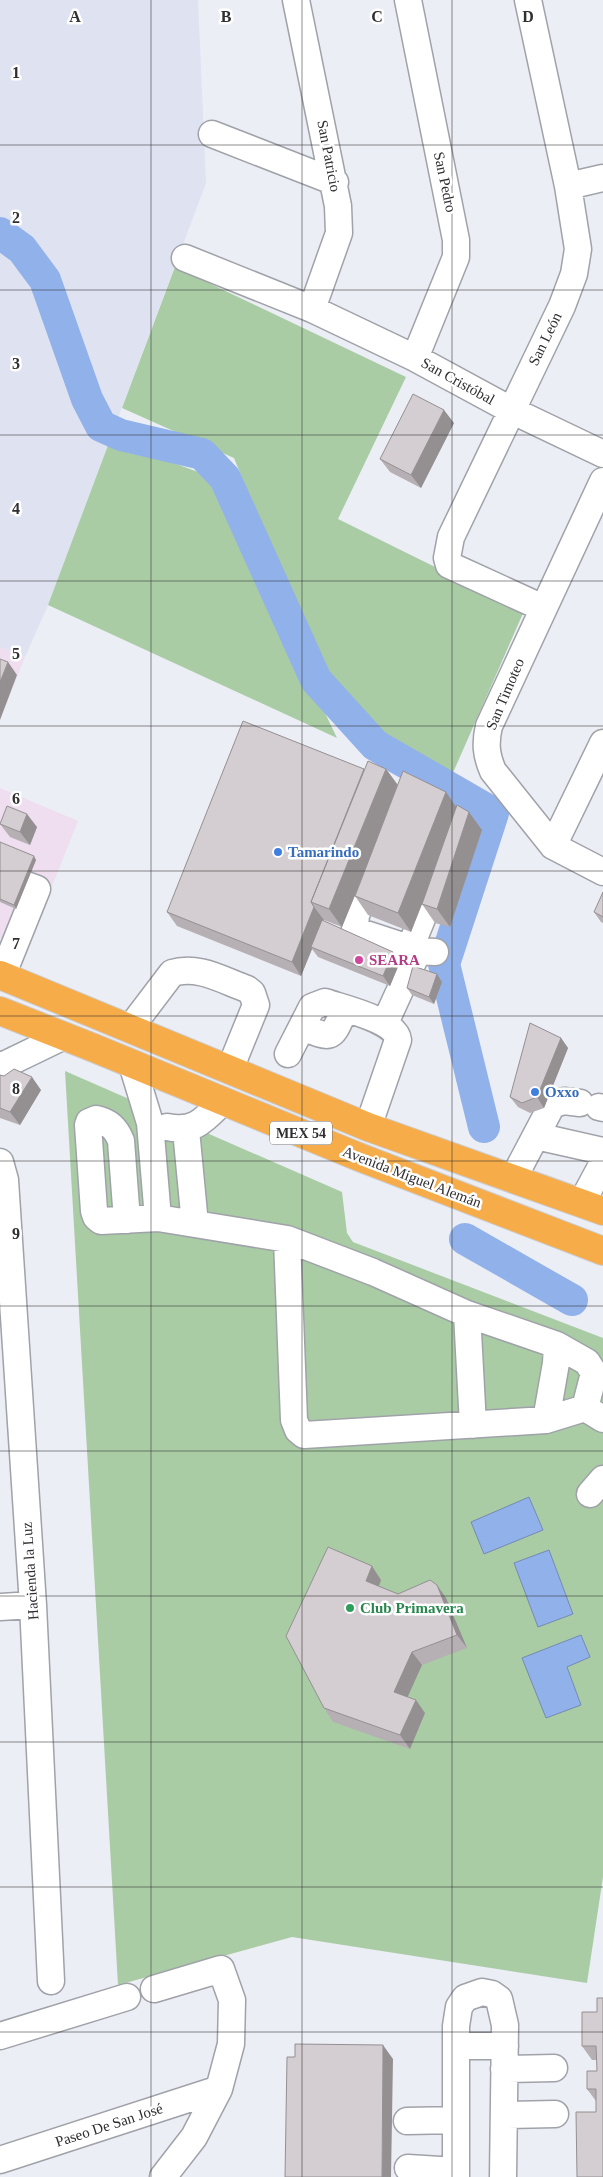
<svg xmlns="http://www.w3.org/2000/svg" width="603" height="2177" viewBox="0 0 603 2177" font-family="'Times New Roman',serif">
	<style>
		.commercial { fill: #efdeef }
		.built { fill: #dee2f1 }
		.green { fill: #a9cca5 }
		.water { fill: #91b1ea; stroke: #748ab3 }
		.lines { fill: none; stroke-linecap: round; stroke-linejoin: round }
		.river { stroke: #91b1ea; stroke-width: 32 }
		.minor-casing { stroke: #a0a2a9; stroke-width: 29 }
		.highway-casing { stroke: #cdcdce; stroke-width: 30 }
		.minor { stroke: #fff; stroke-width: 26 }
		.highway { stroke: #f7ac4a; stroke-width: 28 }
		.wall { fill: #b6b0b4 }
		.shaded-wall { fill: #949092 }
		.building { fill: #d4cdd1; stroke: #949092 }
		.grid { fill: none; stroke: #2f2f32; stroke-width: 1; stroke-opacity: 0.55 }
		.shop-dot { fill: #3f7fe0; stroke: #fff; stroke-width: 2 }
		.hotel-dot { fill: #d1479c; stroke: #fff; stroke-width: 2 }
		.leisure-dot { fill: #2e9e5b; stroke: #fff; stroke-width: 2 }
		.labels { text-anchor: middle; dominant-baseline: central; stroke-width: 5; stroke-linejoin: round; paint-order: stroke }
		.shield { fill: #fff; stroke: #6d6d70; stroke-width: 1 }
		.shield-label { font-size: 14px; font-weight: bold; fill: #2f2f32 }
		.street-label { font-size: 15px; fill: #2f2f32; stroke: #fff }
		.shop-label { font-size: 15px; font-weight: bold; fill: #366cbe; stroke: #fff; text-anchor: start }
		.hotel-label { font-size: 15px; font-weight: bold; fill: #b23c85; stroke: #fff; text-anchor: start }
		.leisure-label { font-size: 15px; font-weight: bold; fill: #27864d; stroke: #fff; text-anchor: start }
		.grid-label { font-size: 16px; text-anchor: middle; font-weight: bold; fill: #2f2f32; stroke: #fff; stroke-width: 5; stroke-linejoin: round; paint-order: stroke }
	</style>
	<rect width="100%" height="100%" fill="#eceef5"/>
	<path class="commercial" d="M0 647 25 657 0 720Z
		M0 788 78 821 27 949 0 938Z"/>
	<path class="built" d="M0 0H198L206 183 48 605 25 657 0 647Z"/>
	<path class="green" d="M175 267 406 377 338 519 524 611 452 775 390 742 343 695 318 663 234 458 122 408Z
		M110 440 212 477 337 738 48 605Z
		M65 1071 342 1192 347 1233 353 1242 603 1338V1877L587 1983 292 1937 118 1985Z"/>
	<path class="water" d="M529 1497 543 1530 484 1554 471 1522Z
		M549 1550 573 1614 538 1627 514 1563Z
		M581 1635 590 1657 567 1667 581 1705 546 1718 522 1658Z"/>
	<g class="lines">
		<path class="river" d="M0 233 22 249 45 280 87 399 101 426 121 435 202 454 225 478 316 680 375 745 493 813 444 964 484 1127
			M465 1239 572 1300"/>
		<defs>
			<path id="minor" d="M296 0 338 206 339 233 312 309
				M408 0 456 240V257L415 358
				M528 0 568 186 578 249 574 274 562 306 451 537 447 558 449 565 543 608
				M212 134 335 182
				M568 186 603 178
				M185 258 312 309 415 358 511 410 603 454
				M603 481 489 726C485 743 486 755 493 771L553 846 603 872
				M553 846 603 743
				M374 871 356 915 355 927 360 932 418 951 435 952
				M410 948 439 877
				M2 976 37 889 26 885
				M385 1023 418 951
				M131 1027 172 973C198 965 222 980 247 989L252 993 256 1005 230 1069
				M302 1027C334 1040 331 1039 345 1009
				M288 1054 312 1007 325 1002C342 1008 396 1020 398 1040L368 1127
				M132 1064 150 1123 158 1218
				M0 1065 2 1066 64 1036
				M599 1107 603 1108
				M167 1127C195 1133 205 1119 223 1101
				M186 1130 195 1224
				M536 1136 603 1151
				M0 1162 5 1180 33 1605 51 1981
				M513 1179 552 1105 564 1101 580 1103
				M582 1202 603 1163
				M127 1220 121 1141C116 1128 109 1122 96 1119L89 1122 88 1125 94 1211 96 1217 101 1221 158 1218 287 1239 373 1272 467 1314 473 1425
				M287 1239 294 1420 298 1430 304 1435 546 1420 556 1363 557 1345 467 1314
				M557 1345 587 1362 594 1373 585 1408
				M546 1420 585 1408 603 1419
				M590 1494 603 1479
				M0 1607 33 1605
				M154 1989 221 1969 232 2000 231 2044 219 2089 194 2137 163 2177
				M0 2036 127 1997
				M456 2046H505
				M504 2069 554 2068
				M504 2115 555 2114
				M407 2121 456 2120
				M0 2160 219 2089
				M408 2168 456 2171
				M456 2177V2026L459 2007 465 1998 482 1992 492 1994 499 1999 505 2025 503 2177"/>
			<path id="highway" d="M0 975 368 1127 603 1211
				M0 1011 94 1048 359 1157 603 1251"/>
		</defs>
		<use href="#minor" class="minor-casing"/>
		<use href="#highway" class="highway-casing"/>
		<use href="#minor" class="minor"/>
		<use href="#highway" class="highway"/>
	</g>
	<path class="wall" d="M454 423 421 488 390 472 380 459Z
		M364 769H386L398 785 446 792 456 807 469 812 482 830 450 927 435 923 422 904 426 892 411 932 368 915 355 896 366 869 342 927 324 920 323 921 400 962 390 986 318 957 312 949 301 976 177 926 167 912Z
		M0 824 37 827 30 845 10 837Z
		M0 842 36 860 16 909 0 902Z
		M603 892V923L601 922 594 912Z
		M442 982 434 1004 412 995 407 988Z
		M561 1038 568 1048 544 1108 530 1113 518 1107 510 1097Z
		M0 1075 41 1090 20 1125 0 1118Z
		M381 1580 379 1586 398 1594 446 1598 467 1648 422 1665 407 1697 425 1713 410 1749 333 1722 324 1708Z
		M603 1998 596 2112V2101L587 2089 597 2071V2060H592L582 2046Z"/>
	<path class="shaded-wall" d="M444 410 454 423 421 488 411 475Z
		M8 662 17 675 0 720V682Z
		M386 769 399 787 342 927 329 909Z
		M446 792 459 811 411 932 398 913Z
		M469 812 482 830 450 927 437 909Z
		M27 814 37 827 30 845 20 832Z
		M34 856 36 860 16 909 14 905Z
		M314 907 324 920 313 947H311L312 949 301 976 292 962Z
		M393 952 400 962 390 986 383 976Z
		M437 974 442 982 434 1004 429 997Z
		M561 1038 568 1048 544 1108 537 1097Z
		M32 1077 41 1090 20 1125 10 1112Z
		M372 1566 381 1580 376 1594 366 1581Z
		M437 1585 446 1598 467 1648 457 1635Z
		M412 1652 422 1665 404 1705 394 1692Z
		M416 1700 425 1713 410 1749 400 1735Z
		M383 2045 393 2059 391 2177H382Z"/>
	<path class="building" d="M413 394 444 410 411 475 380 459Z
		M0 659 8 662 0 682Z
		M243 721 364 769 311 902 314 907 292 962 167 912Z
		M368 761 386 769 329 909 311 902Z
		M403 771 446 792 398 913 355 896Z
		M457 805 469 812 437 909 422 904Z
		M7 806 27 814 20 832 0 824Z
		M0 842 34 856 14 905 0 899Z
		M603 892V917L594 912Z
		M322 920 393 952 383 976 311 947Z
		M413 966 437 974 429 997 407 988Z
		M530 1023 561 1038 537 1097 522 1103 510 1097Z
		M14 1069 32 1077 10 1112 0 1108V1075L4 1076Z
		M328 1547 372 1566 366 1581 398 1594 430 1580 437 1585 457 1635 412 1652 394 1692 416 1700 400 1735 324 1708 286 1636Z
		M597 1998H603V2177H577L576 2112H596V2089H587V2071H597L596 2046H582V2012H597Z
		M295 2044 383 2045 382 2177H285L287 2057H295Z"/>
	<path class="grid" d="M151 0V2177M302 0V2177M452 0V2177M0 145H603M0 290H603M0 435H603M0 581H603M0 726H603M0 871H603M0 1016H603M0 1161H603M0 1306H603M0 1451H603M0 1596H603M0 1742H603M0 1887H603M0 2032H603"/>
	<g class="shop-dot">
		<circle cx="278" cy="852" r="5"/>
		<circle cx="535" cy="1092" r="5"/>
	</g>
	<circle class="hotel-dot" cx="359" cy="960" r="5"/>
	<circle class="leisure-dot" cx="350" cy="1608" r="5"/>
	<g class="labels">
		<rect class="shield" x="270" y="1121.5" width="62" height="23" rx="4"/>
		<g class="shield-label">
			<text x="301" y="1133">MEX 54</text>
		</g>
		<g class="street-label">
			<text transform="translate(329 156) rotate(79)">San Patricio</text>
			<text transform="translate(445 182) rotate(78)">San Pedro</text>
			<text transform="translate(545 339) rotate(-64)">San León</text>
			<text transform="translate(458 381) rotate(29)">San Cristóbal</text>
			<text transform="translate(505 694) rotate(-67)">San Timoteo</text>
			<text transform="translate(412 1177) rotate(21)">Avenida Miguel Alemán</text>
			<text transform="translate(30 1571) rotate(-94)">Hacienda la Luz</text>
			<text transform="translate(109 2125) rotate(-18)">Paseo De San José</text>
		</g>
		<g class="shop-label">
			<text x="288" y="852">Tamarindo</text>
			<text x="545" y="1092">Oxxo</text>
		</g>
		<g class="hotel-label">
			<text x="369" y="960">SEARA</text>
		</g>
		<g class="leisure-label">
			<text x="360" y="1608">Club Primavera</text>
		</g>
	</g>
	<g class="grid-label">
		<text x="75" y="22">A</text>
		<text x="226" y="22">B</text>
		<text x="377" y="22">C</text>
		<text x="528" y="22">D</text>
		<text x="16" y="78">1</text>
		<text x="16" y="223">2</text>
		<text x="16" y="369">3</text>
		<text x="16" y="514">4</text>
		<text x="16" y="659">5</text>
		<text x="16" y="804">6</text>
		<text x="16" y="949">7</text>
		<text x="16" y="1094">8</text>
		<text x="16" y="1239">9</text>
	</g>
</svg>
